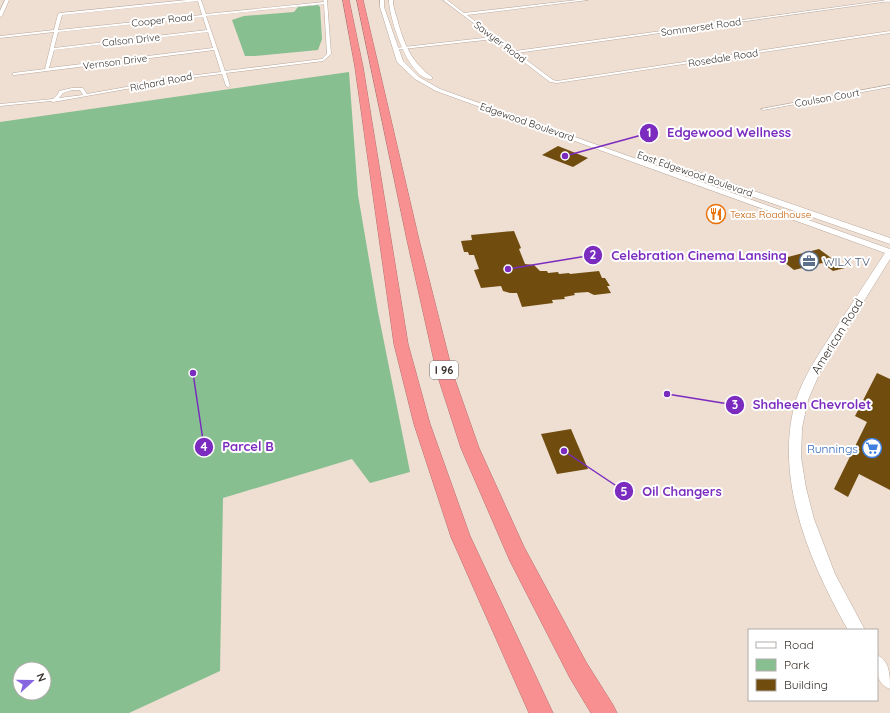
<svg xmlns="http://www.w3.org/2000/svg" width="890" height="713" viewBox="0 0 890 713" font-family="Quicksand,sans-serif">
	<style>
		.green { fill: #87bf90; fill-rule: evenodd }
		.building { fill: #704d0f }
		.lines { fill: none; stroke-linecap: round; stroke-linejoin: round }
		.street-casing { stroke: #baaa9f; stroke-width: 1 }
		.secondary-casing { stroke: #baaa9f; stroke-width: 1 }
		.highway-casing { stroke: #b56f6e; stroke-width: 1 }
		.street { fill: #fff; fill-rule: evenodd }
		.secondary { fill: #fff; fill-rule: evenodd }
		.highway { fill: #f89091; fill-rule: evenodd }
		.labels { text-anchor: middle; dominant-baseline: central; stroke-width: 4; stroke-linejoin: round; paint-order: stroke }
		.far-street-label { font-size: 10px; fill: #39322d; stroke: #fff }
		.far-food-label { font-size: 10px; fill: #c56008; stroke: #fff; text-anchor: start }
		.shield { fill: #fff; stroke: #74706c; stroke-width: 1 }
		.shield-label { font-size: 11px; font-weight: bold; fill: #39322d }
		.service-label { font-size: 12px; fill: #4e5e75; stroke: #fff; text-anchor: start }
		.street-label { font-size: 12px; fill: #39322d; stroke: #fff }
		.shop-label { font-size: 12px; fill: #366cbe; stroke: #fff; text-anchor: end }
		.leader { fill: none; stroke: #7b2cbf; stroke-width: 1.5 }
		.callout-dot { fill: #7b2cbf; stroke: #fff; stroke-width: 1.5 }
		.mark-label { font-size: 12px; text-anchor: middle; font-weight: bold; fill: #fff }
		.callout-label { font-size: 13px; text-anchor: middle; font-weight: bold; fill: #7b2cbf; stroke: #fff; stroke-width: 4; stroke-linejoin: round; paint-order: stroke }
	</style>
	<rect width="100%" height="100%" fill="#efded2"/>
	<path class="green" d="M318 5 320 7 322 39 318 50 255 56H245L232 20 244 16 294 12 298 7Z
		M349 72 358 195 378 312 410 472 370 483 352 459 223 498 220 671 129 713H0V122ZM20 669H44V693H20Z"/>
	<path class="building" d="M558 146 588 158 573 167 542 155Z
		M514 231 521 248 519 249 525 264 534 265 540 271H547L548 273 558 272 559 274 569 273 570 274 599 271 602 278H605L610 286H607L611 293 594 295 588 292 574 293 575 295 564 297 565 299 552 300 553 303 522 307 517 293H510L503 291 501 286 481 288 474 270 479 269 474 255H469L468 252H464L461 241 472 240 471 235Z
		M819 249 845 268 833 271 822 263 794 270 780 259Z
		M877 373 890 379V490L859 474 848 497 834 489 867 422 855 416Z
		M571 429 588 469 557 474 541 434Z"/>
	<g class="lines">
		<defs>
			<path id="street" d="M187 0H201L206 14 324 2 323 0H327L331 54 323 61 226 73 230 86 228 87 226 86 222 74 188 78 53 102 51 101 0 106V104L53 99 58 94 59 91 72 88H83L87 94 188 76 221 72 214 50 15 75H13V73L45 69 54 32 0 38V36L54 30 58 14 60 13ZM198 1 202 15 58 30 62 15ZM324 4 327 54 322 59 225 71 206 16ZM203 17 207 30 54 48 58 32ZM208 32 213 48 49 68 54 50ZM72 90H80L83 95 59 98 63 93Z
				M443 0H447L464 13 577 0H588L467 15 515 51 888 0 890 1 517 53 553 80 557 81 890 31V33L557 83 550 82 494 39 394 50 395 48 492 37Z
				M890 85V87L763 110 761 109Z"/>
			<path id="secondary" d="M5 0H9L2 16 0 17V11Z
				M380 0H384V7L403 61 419 77 440 89 890 249V259L820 372 808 400 802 428 801 457 806 488 814 519 835 574 865 630H848C810 563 773 478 796 400 804 375 821 351 835 329 852 304 868 279 885 253L436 91 415 79 397 62 380 7Z
				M389 0H393C393 8 396 14 398 22 404 44 412 63 432 77V79C409 81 389 18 389 0Z
				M884 0H890V2L884 1Z
				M690 171H696L890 238V244L690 175Z
				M877 655C890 661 890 675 890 689 875 683 877 669 877 655Z"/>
			<path id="highway" d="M343 0H349L363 67 408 344 430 424 470 536 553 713H529L451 537 414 424 394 344 355 67Z
				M357 0H363L419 240 453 374 479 448 524 547 586 662 613 705 617 713H591L570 678 510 561 461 448 437 374 407 240Z"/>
		</defs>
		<use href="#street" class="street-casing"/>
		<use href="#secondary" class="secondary-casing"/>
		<use href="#highway" class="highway-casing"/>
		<use href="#street" class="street"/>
		<use href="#secondary" class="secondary"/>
		<use href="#highway" class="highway"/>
	</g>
	<defs>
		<symbol id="restaurant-ring" viewBox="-11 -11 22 22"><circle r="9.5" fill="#fff" stroke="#e8710a" stroke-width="1.5"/><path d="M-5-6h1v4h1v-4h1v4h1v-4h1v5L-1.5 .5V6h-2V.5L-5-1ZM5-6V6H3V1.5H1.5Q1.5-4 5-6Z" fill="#e8710a"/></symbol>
		<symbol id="office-ring" viewBox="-11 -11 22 22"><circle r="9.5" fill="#fff" stroke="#5c6f8a" stroke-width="1.5"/><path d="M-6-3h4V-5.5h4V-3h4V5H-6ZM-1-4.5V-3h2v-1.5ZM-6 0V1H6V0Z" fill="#5c6f8a"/></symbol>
		<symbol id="supermarket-ring" viewBox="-11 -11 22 22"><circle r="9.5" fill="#fff" stroke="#3f7fe0" stroke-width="1.5"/><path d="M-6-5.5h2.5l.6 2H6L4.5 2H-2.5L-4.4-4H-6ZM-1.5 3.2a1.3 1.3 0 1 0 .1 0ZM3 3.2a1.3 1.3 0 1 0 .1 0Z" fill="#3f7fe0"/></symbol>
	</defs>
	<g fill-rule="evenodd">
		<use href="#restaurant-ring" x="705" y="203" width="22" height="22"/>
		<use href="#office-ring" x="798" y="250" width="22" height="22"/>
		<use href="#supermarket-ring" x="861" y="437" width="22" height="22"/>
	</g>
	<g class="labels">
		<g class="far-street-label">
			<text transform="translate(162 20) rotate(-6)">Cooper Road</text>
			<text transform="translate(701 27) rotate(-8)">Sommerset Road</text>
			<text transform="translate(131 40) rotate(-6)">Calson Drive</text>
			<text transform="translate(500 42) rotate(37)">Sawyer Road</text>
			<text transform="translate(723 58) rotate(-9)">Rosedale Road</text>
			<text transform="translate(115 62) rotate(-7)">Vernson Drive</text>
			<text transform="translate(161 82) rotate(-11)">Richard Road</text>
			<text transform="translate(827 98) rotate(-10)">Coulson Court</text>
			<text transform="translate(527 122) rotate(19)">Edgewood Boulevard</text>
			<text transform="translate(695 174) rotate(19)">East Edgewood Boulevard</text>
		</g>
		<g class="far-food-label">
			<text x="730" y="214">Texas Roadhouse</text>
		</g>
		<rect class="shield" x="430" y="361" width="28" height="18" rx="3"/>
		<g class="shield-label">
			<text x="444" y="370">I 96</text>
		</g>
		<g class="service-label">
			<text x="823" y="261">WILX TV</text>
		</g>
		<g class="street-label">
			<text transform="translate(837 336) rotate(-58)">American Road</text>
		</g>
		<g class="shop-label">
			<text x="858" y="448">Runnings</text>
		</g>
	</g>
	<path class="leader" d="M565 156L649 133M508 269L593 255M667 394L735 405M193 373L204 447M564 451L624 491"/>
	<g class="callout-dot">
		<circle cx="565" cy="156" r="4"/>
		<circle cx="508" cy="269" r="4"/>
		<circle cx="667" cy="394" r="4"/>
		<circle cx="193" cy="373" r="4"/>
		<circle cx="564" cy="451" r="4"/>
		<circle cx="649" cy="133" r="10"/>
		<circle cx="593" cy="255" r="10"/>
		<circle cx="735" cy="405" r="10"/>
		<circle cx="204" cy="447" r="10"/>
		<circle cx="624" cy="491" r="10"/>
	</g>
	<g class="mark-label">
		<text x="649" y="137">1</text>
		<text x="593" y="259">2</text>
		<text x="735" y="409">3</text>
		<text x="204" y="451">4</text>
		<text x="624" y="496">5</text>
	</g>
	<g class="callout-label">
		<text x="729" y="137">Edgewood Wellness</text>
		<text x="699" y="260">Celebration Cinema Lansing</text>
		<text x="812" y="409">Shaheen Chevrolet</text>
		<text x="248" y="451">Parcel B</text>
		<text x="682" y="496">Oil Changers</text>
	</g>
	<rect x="748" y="629" width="130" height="72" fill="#ffffff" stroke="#b0adab"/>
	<rect x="756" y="642" width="20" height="6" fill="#ffffff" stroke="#b0adab"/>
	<text x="784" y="649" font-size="12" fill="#39322d">Road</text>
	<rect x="756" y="659" width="20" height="12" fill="#87bf90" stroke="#b0adab"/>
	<text x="784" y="669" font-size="12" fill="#39322d">Park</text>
	<rect x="756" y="679" width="20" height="12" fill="#704d0f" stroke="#b0adab"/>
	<text x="784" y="689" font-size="12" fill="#39322d">Building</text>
	<g transform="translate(32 681) rotate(69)"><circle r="19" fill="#ffffff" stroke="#b0adab"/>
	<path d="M0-3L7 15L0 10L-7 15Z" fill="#8765e0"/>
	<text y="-6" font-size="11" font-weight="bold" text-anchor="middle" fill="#39322d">N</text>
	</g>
</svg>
